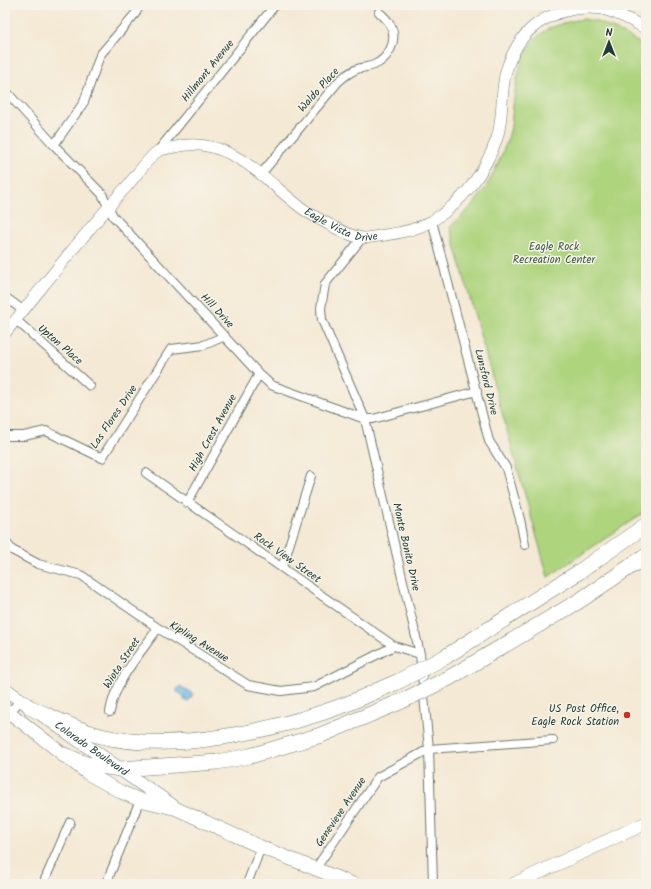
<svg xmlns="http://www.w3.org/2000/svg" width="651" height="889" viewBox="0 0 651 889" font-family="Kalam,sans-serif">
	<style>
		.green { fill: #aed47e; stroke: #668859 }
		.water { fill: #71b6e8; stroke: #487a8e }
		.lines { fill: none; stroke-linecap: round; stroke-linejoin: round }
		.street-casing { stroke: #6a796c; stroke-width: 10 }
		.secondary-casing { stroke: #6a796c; stroke-width: 12 }
		.primary-casing { stroke: #6a796c; stroke-width: 14 }
		.highway-casing { stroke: #6a796c; stroke-width: 16 }
		.street { stroke: #fff; stroke-width: 8 }
		.secondary { stroke: #fff; stroke-width: 11 }
		.primary { stroke: #fff; stroke-width: 13 }
		.highway { stroke: #fff; stroke-width: 15 }
		.highway-bridge-casing { stroke: #6a796c; stroke-width: 16; stroke-linecap: butt }
		.highway-bridge { stroke: #fff; stroke-width: 15 }
		.poi-dot { fill: #c8321e; stroke: #f7f3e8; stroke-width: 1.5 }
		.labels { text-anchor: middle; dominant-baseline: central; stroke-width: 3; stroke-linejoin: round; paint-order: stroke }
		.street-label { font-size: 11px; fill: #1f3d34; stroke: #f7f3e8 }
		.park-label { font-size: 11px; fill: #3c5b43; stroke: #f7f3e8 }
		.poi-label { font-size: 11px; fill: #1f3d34; stroke: #f7f3e8; text-anchor: end }
	</style>
	<rect width="100%" height="100%" fill="#f7f3e8"/>
	<filter id="ink" filterUnits="userSpaceOnUse"><feTurbulence type="fractalNoise" baseFrequency=".025" numOctaves="2"/><feDisplacementMap in="SourceGraphic" scale="8" xChannelSelector="R" yChannelSelector="G"/><feConvolveMatrix kernelMatrix="1 2 1 2 8 2 1 2 1" color-interpolation-filters="sRGB"/></filter>
	<filter id="wash" filterUnits="userSpaceOnUse"><feTurbulence type="fractalNoise" baseFrequency=".012" numOctaves="4" result="noise"/><feDisplacementMap in="SourceGraphic" scale="16" xChannelSelector="R" yChannelSelector="G"/><feGaussianBlur stdDeviation="0.9" result="paint"/><feColorMatrix in="noise" values="0 0 0 0 0 0 0 0 0 0 0 0 0 0 0 0 0 1.4 0 .05"/><feComposite in="paint" operator="in"/></filter>
	<g filter="url(#wash)">
		<rect width="100%" height="100%" fill="#f4e9d4"/>
		<path class="green" d="M584 19C608 23 626 35 646 47V511L548 577 450 227C459 218 469 210 476 201 490 185 502 155 509 135 512 126 512 115 513 105 520 55 527 26 584 19Z"/>
		<path class="water" d="M180 686 193 694 188 702 183 699 185 697 176 691Z"/>
	</g>
	<g filter="url(#ink)">
		<g class="lines">
			<defs>
				<path id="street" d="M5 90 54 145 102 194 113 216 259 374 271 385 365 419H373L477 391
					M54 145 84 102 100 55 135 14 140 5
					M158 151 275 5
					M261 174 338 82C342 78 347 74 353 71 359 67 367 68 374 65 388 59 398 42 391 26 389 21 383 16 379 12
					M432 221 489 441 506 468 520 519 525 545
					M362 238 325 284 321 308 322 320 365 419 420 654 429 749 433 884
					M5 297 24 311
					M16 320 90 386
					M5 436H24L46 431 102 458 171 349 204 345 225 336
					M146 473 394 646 420 654
					M187 503 259 374
					M5 541 12 550 38 564 81 575 158 628 248 685 281 691 314 687 394 646
					M282 568 311 476
					M110 712C115 680 140 654 158 628
					M5 719 20 700
					M316 868 378 777 429 749 553 740
					M43 884 70 822
					M106 884 140 800
					M247 884 261 847"/>
				<g id="secondary">
					<path id="s1" d="M5 333C46 283 85 232 128 185 135 177 150 156 158 151 163 149 170 148 175 147 227 134 263 178 299 206 309 214 319 219 330 225 340 230 351 237 363 238 370 238 378 236 385 235 401 233 418 229 432 221 463 202 485 172 497 138 504 116 500 93 506 71 517 36 537 16 574 9 584 8 596 7 606 10 620 14 633 21 646 29"/>
				</g>
				<g id="primary">
					<path id="s2" d="M5 689 173 806"/>
					<path d="M5 709 87 773 121 792 140 800 177 809 261 847 353 884"/>
					<path d="M514 884 646 823"/>
				</g>
				<path id="highway" d="M445 657 579 572 646 525
					M449 678 579 601 646 556
					M31 708C54 718 77 730 101 736 173 754 278 730 347 704 364 697 380 689 397 682
					M64 755 86 764 120 769 217 762 250 756 321 735 402 701"/>
			</defs>
			<use href="#street" class="street-casing"/>
			<use href="#secondary" class="secondary-casing"/>
			<use href="#primary" class="primary-casing"/>
			<use href="#highway" class="highway-casing"/>
			<use href="#street" class="street"/>
			<use href="#secondary" class="secondary"/>
			<use href="#primary" class="primary"/>
			<use href="#highway" class="highway"/>
			<defs>
				<path id="highway-bridge" d="M397 682 445 657
					M402 701 449 678"/>
			</defs>
			<use href="#highway-bridge" class="highway-bridge-casing"/>
			<use href="#highway-bridge" class="highway-bridge"/>
		</g>
	</g>
	<circle class="poi-dot" cx="627" cy="715" r="4"/>
	<g class="labels">
		<g class="street-label">
			<text transform="translate(208 71) rotate(-51)">Hillmont Avenue</text>
			<text transform="translate(319 90) rotate(-48)">Waldo Place</text>
			<text stroke="none"><textPath href="#s1" startOffset="446">Eagle Vista Drive</textPath></text>
			<text transform="translate(217 311) rotate(47)">Hill Drive</text>
			<text transform="translate(60 345) rotate(41)">Upton Place</text>
			<text transform="translate(486 382) rotate(76)">Lunsford Drive</text>
			<text transform="translate(114 417) rotate(-56)">Las Flores Drive</text>
			<text transform="translate(213 433) rotate(-61)">High Crest Avenue</text>
			<text transform="translate(406 547) rotate(77)">Monte Bonito Drive</text>
			<text transform="translate(287 558) rotate(35)">Rock View Street</text>
			<text transform="translate(199 642) rotate(32)">Kipling Avenue</text>
			<text transform="translate(122 663) rotate(-57)">Wiota Street</text>
			<text stroke="none"><textPath href="#s2" startOffset="105">Colorado Boulevard</textPath></text>
			<text transform="translate(341 812) rotate(-56)">Genevieve Avenue</text>
		</g>
		<g class="park-label">
			<text x="554" y="247">Eagle Rock<tspan x="554" dy="13">Recreation Center</tspan></text>
		</g>
		<g class="poi-label">
			<text x="619" y="709">US Post Office,<tspan x="619" dy="13">Eagle Rock Station</tspan></text>
		</g>
	</g>
	<rect width="651" height="889" fill="none" stroke="#f7f3e8" stroke-width="20"/>
	<g transform="translate(609 42)" stroke="#f7f3e8" stroke-width="3" paint-order="stroke">
	<path d="M0-3L7 15L0 10L-7 15Z" fill="#1f3d34"/>
	<text y="-6" font-size="11" font-weight="bold" text-anchor="middle" fill="#1f3d34">N</text>
	</g>
</svg>
